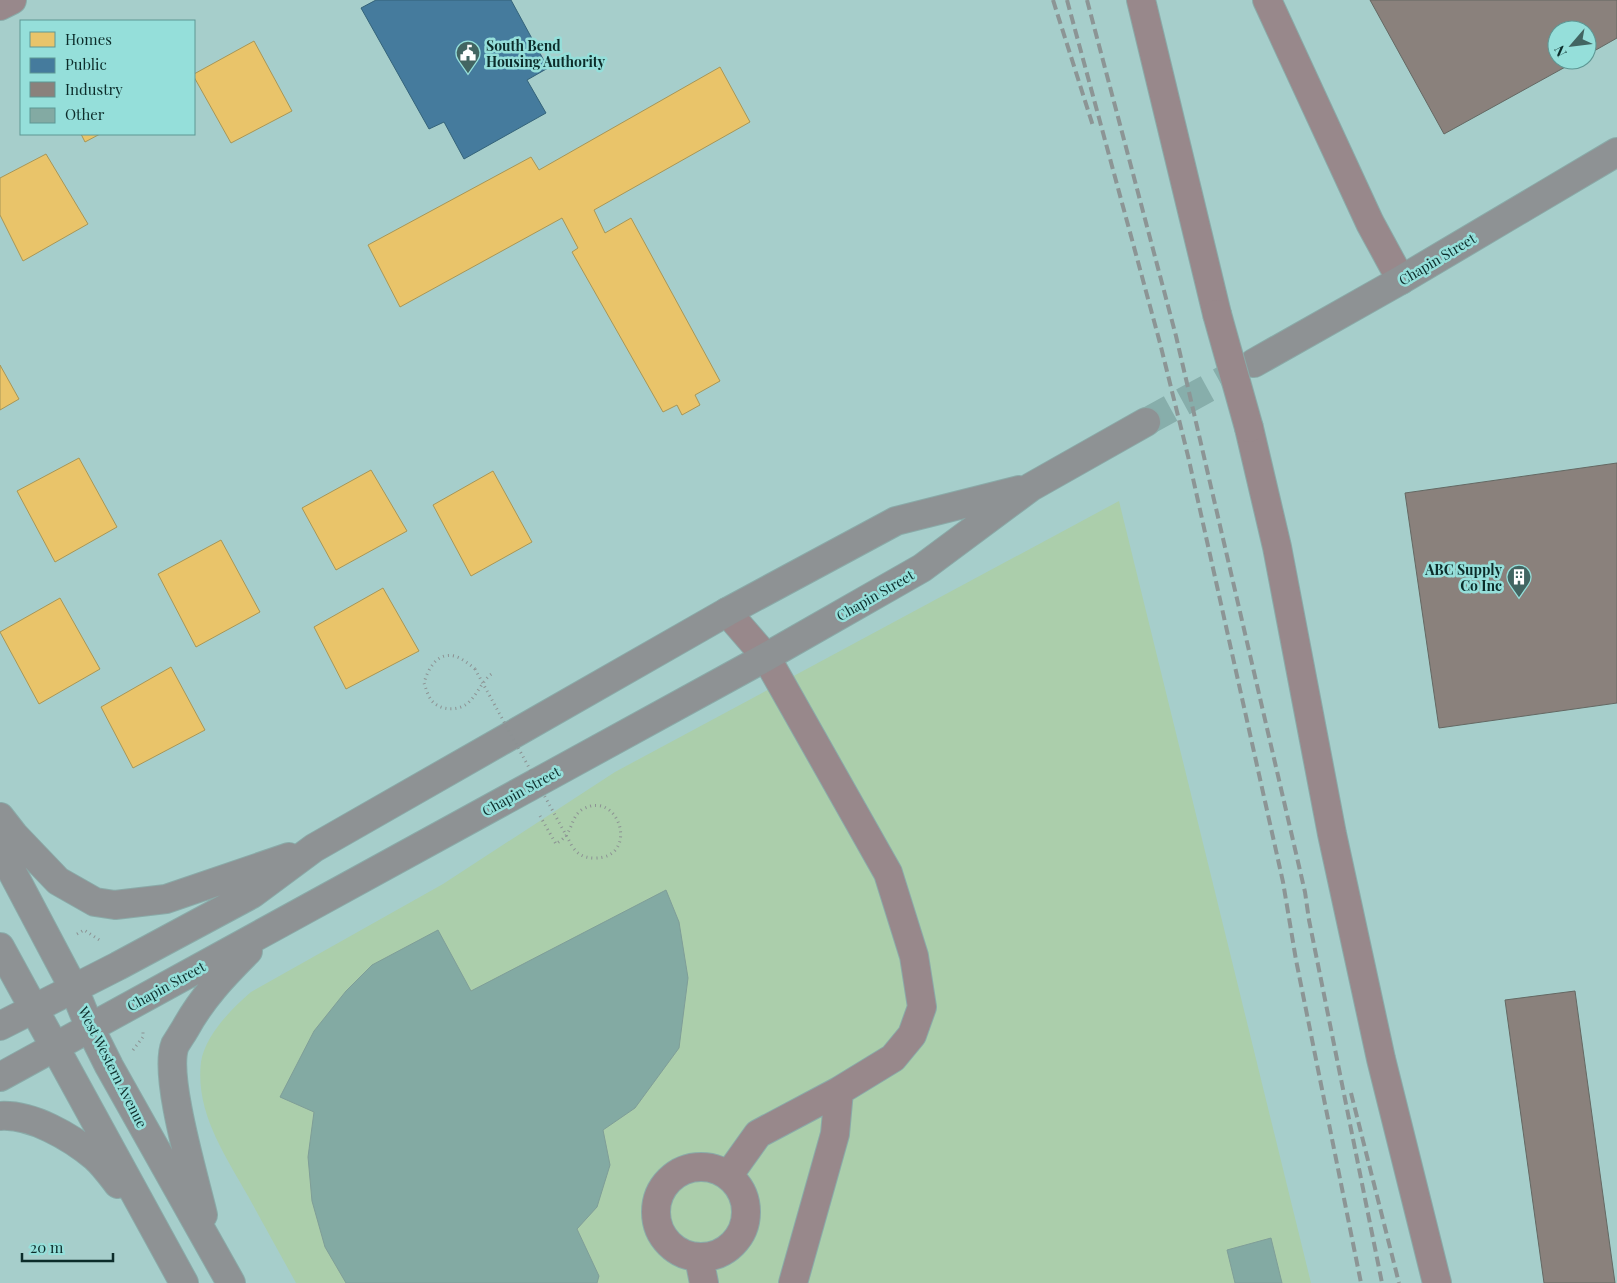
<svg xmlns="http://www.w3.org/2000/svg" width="1617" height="1283" viewBox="0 0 1617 1283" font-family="'Playfair Display',serif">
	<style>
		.green { fill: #abceab }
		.homes { fill: #e9c46a; stroke: #a79657 }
		.public { fill: #457b9d; stroke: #34637a }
		.industry { fill: #8a817c; stroke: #646863 }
		.building { fill: #83aaa3; stroke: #7f9e98 }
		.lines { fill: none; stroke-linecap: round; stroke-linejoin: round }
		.major-tunnel { stroke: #87aeab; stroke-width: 28; stroke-dasharray: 28 14; stroke-linecap: butt }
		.minor-casing { stroke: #8aaaa8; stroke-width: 30 }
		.major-casing { stroke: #8aaaa8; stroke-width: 30 }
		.path { stroke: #8c9293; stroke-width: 3; stroke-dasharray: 1 4; stroke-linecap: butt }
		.minor { stroke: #98888b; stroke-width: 28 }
		.major { stroke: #8e9294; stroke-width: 28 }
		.rail { stroke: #8c9595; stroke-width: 4; stroke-dasharray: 10 5; stroke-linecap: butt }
		.minor-bridge-casing { stroke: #8aaaa8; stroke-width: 30; stroke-linecap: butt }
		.path-bridge { stroke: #8c9293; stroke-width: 3; stroke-dasharray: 1 4; stroke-linecap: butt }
		.minor-bridge { stroke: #98888b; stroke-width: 28 }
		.labels { text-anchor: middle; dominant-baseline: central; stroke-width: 5; stroke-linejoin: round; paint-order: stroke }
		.poi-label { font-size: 14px; font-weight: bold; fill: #0c2c2a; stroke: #95dfda; text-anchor: start }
		.street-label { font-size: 14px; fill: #0c2c2a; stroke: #95dfda }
	</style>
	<rect width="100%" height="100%" fill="#a6cecb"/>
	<path class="green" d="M1119 501 1311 1283H296C280 1254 264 1225 248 1196 225 1155 195 1112 201 1062 205 1036 231 1009 251 992L443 884 615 772Z"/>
	<path class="homes" d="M254 41 292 111 231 143 194 77V74Z
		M720 67 750 122 594 210 605 233 631 218 720 381 695 395 700 405 682 415 677 405 663 412 572 252 578 248 562 218 400 307 368 245 531 157 539 170Z
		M81 134H100L85 142Z
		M46 154 88 224 23 261 0 215V178Z
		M0 365 19 399 0 410Z
		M79 458 117 527 55 562 17 491Z
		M371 470 407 531 336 570 302 508Z
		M493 471 532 542 471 576 433 505Z
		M221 540 260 612 196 647 158 574Z
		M383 588 419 651 346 689 314 627Z
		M60 598 100 669 39 704 0 632Z
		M171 667 205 730 133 768 101 707Z"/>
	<path class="public" d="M376 0H511L548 68 527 80 546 113 464 159 444 122 429 129 361 8Z"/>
	<path class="industry" d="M1370 0H1617V38L1587 55V30H1557V60H1578L1444 134Z
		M1617 463V703L1439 728 1405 493Z
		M1575 991 1615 1283H1544L1505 1000Z"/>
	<path class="building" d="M666 890 679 922 688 978 679 1048 635 1108 603 1130 610 1165 597 1207 577 1229 599 1276 597 1283H346L325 1247 312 1201 308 1157 314 1112 280 1097 314 1031 346 991 372 965 438 930 471 991Z
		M1271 1238 1282 1283H1235L1227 1250Z"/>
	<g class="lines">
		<path class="major-tunnel" d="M1146 422 1254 363"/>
		<defs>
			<path id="minor" d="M1141 0 1217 314
				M1267 0 1370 223 1401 280
				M0 6 12 0
				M1249 428 1277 547 1332 834 1381 1059 1437 1283
				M727 612 766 657 888 873 914 956 922 1007 912 1035 893 1058 839 1091 835 1134 793 1283
				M656 1212a45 45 0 1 1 90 0a45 45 0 1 1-90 0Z
				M728 1176 758 1134 839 1091
				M699 1258 704 1283"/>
			<path id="major" d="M1254 363 1401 280 1617 152
				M0 817 14 835 58 881 95 902 115 905 166 899 289 857
				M0 849 74 989 90 1028 109 1066 231 1283
				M0 947 184 1283
				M0 1026 118 966 252 894 314 848 727 612 896 521 1019 490
				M0 1077 766 657 922 568 1031 487 1146 422
				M0 1116C32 1114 71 1137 95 1157 104 1165 111 1175 118 1184
				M203 1215C195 1180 163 1075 175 1045 178 1040 182 1034 185 1029 202 998 223 976 248 951"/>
		</defs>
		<use href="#minor" class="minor-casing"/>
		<use href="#major" class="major-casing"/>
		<path class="path" d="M475 669C469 664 462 658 454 656 437 652 428 669 424 683 426 689 428 696 432 701 441 711 458 711 468 703 478 694 482 680 493 673
			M540 816 556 844C560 841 565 838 567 834 573 825 573 815 583 809 620 789 640 859 594 858 584 858 577 854 572 846
			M77 934 84 930 101 941
			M133 1050 143 1037V1032"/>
		<use href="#minor" class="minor"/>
		<use href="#major" class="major"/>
		<path class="rail" d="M1053 0 1093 126
			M1067 0 1160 343 1188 456 1283 882 1296 960 1361 1283
			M1087 0 1176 336 1305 892 1309 920 1382 1283
			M1351 1093 1399 1283"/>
		<defs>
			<path id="minor-bridge" d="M1217 314 1249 428"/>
		</defs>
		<use href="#minor-bridge" class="minor-bridge-casing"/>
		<path class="path-bridge" d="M475 669 572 846"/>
		<use href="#minor-bridge" class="minor-bridge"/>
	</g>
	<defs>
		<symbol id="civic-pin" viewBox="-11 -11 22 30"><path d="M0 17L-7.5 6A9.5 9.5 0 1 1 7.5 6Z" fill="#426562" stroke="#95dfda"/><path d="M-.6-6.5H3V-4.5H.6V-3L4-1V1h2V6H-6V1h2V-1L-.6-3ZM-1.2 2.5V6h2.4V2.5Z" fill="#fff"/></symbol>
		<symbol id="building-pin" viewBox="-11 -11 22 30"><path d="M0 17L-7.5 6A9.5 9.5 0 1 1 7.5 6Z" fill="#426562" stroke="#95dfda"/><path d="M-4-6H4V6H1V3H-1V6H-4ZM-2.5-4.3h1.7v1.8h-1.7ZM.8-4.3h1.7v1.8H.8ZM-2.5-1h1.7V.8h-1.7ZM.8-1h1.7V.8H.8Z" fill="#fff"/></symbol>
	</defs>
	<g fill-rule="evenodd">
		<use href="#civic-pin" x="454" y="39" width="28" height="38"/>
		<use href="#building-pin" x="1505" y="563" width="28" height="38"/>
	</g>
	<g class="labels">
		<g class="poi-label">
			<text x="486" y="45">South Bend<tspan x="486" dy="16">Housing Authority</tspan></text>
			<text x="1502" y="569" text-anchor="end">ABC Supply<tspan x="1502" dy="16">Co Inc</tspan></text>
		</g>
		<g class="street-label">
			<text transform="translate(1437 259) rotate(-31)">Chapin Street</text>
			<text transform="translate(875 595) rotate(-30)">Chapin Street</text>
			<text transform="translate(521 791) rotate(-29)">Chapin Street</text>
			<text transform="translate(166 986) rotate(-29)">Chapin Street</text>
			<text transform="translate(113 1067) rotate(63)">West Western Avenue</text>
		</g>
	</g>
	<rect x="20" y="20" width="175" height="115" fill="#95dfda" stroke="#5e9794"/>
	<rect x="30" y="32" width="25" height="15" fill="#e9c46a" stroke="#5e9794"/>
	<text x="65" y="45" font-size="15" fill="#0c2c2a">Homes</text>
	<rect x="30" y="58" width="25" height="15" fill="#457b9d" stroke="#5e9794"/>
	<text x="65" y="70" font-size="15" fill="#0c2c2a">Public</text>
	<rect x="30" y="82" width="25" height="15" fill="#8a817c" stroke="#5e9794"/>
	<text x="65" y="95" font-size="15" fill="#0c2c2a">Industry</text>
	<rect x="30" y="108" width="25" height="15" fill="#83aaa3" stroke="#5e9794"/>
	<text x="65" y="120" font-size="15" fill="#0c2c2a">Other</text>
	<g transform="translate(1572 45) rotate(242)"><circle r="24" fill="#95dfda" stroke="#5e9794"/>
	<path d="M0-4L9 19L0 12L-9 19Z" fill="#426562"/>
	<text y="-8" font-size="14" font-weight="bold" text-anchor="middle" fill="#0c2c2a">N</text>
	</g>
	<path d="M22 1253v8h91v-8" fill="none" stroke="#0c2c2a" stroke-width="2.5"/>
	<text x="30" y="1253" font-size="15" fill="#0c2c2a" stroke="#95dfda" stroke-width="4" paint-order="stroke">20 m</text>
</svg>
